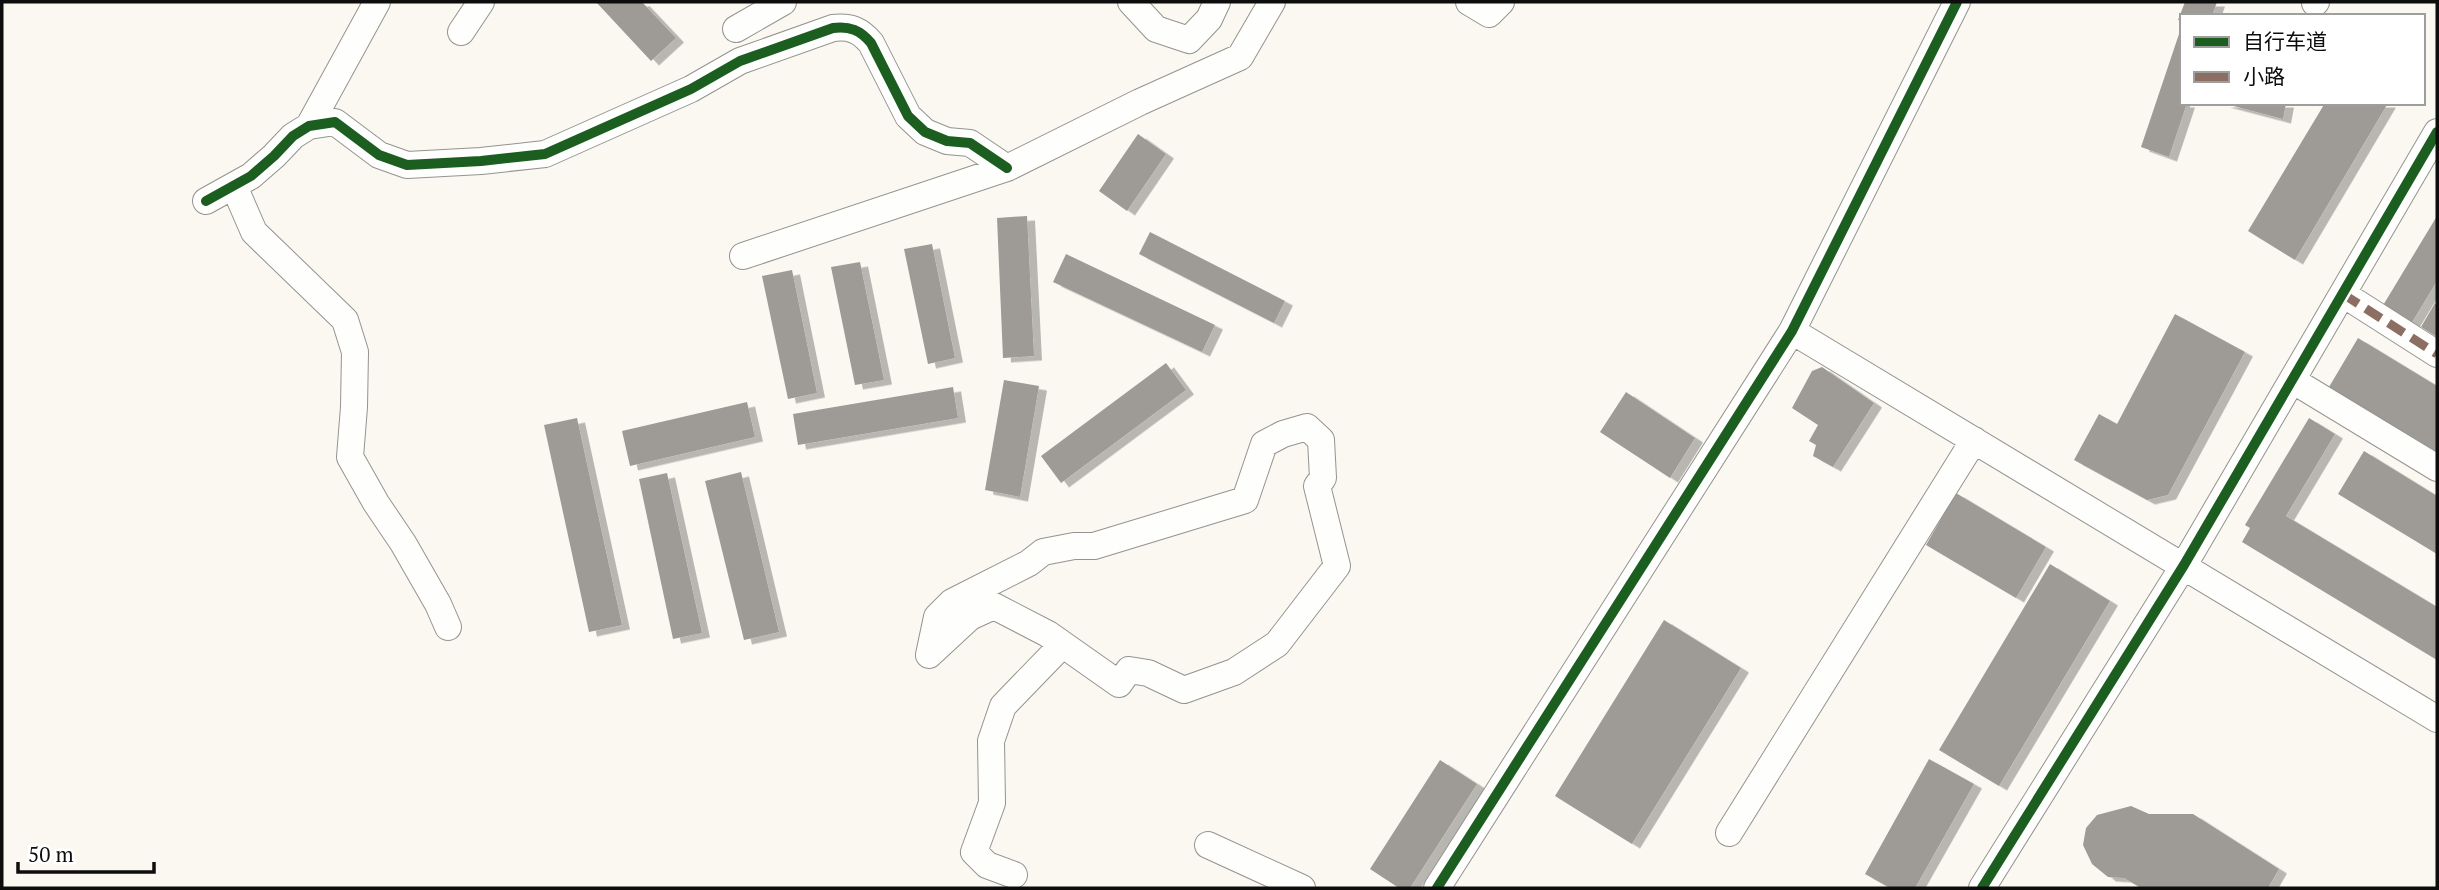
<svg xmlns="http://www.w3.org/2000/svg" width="2439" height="890" viewBox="0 0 2439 890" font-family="'PT Serif','Noto Sans SC',serif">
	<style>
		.building { fill: #9e9b97; filter: url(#shadow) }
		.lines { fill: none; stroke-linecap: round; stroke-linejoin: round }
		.minor-casing { stroke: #949390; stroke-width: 28 }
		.minor { stroke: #fefefd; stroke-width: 26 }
		.quiet { stroke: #8d6e63; stroke-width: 9; stroke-dasharray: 18 9; stroke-linecap: butt }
		.cycleway-casing { stroke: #fff; stroke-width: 15 }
		.cycleway { stroke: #1b5e20; stroke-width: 10 }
	</style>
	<defs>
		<filter id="shadow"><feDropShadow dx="8" dy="4.5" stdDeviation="0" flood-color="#0004"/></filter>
	</defs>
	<rect width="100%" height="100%" fill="#fbf8f1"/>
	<path class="building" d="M596 2H642L676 38 651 61Z
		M2185 2H2217L2212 16H2182V21L2178 20Z
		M2179 34 2182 35V103H2187L2169 157 2141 147Z
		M2222 103H2286L2283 119Z
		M2325 103H2388L2295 260 2248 231Z
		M1138 134 1166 154 1127 211 1099 191Z
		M1027 216 1034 356 1003 358 997 218Z
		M2437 216V281L2411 324 2382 307Z
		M1150 232 1285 301 1274 323 1139 254Z
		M932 244 955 358 928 364 904 249Z
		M1066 254 1215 325 1202 352 1053 282Z
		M860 262 884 380 855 385 831 267Z
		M792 270 817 393 788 399 762 276Z
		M2435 303 2437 305V337L2421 327Z
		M2175 314 2245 352 2168 495 2147 500 2074 460 2099 414 2117 424Z
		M2358 338 2437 386V452L2329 387Z
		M1166 363 1186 390 1061 483 1041 456Z
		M1822 367 1874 403 1833 467 1813 456 1816 445 1809 441 1818 425 1792 408 1812 371Z
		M1004 380 1039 386 1020 497 985 490Z
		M953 387 958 418 798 445 793 414Z
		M1626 392 1695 438 1670 478 1600 432Z
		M747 402 755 437 630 466 622 431Z
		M577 418 622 625 589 632 544 425Z
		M2309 418 2335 434 2286 516 2437 607V660L2242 542 2250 528 2245 525Z
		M2364 451 2437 496V554L2338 494Z
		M741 472 779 632 744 640 705 481Z
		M667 473 702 633 673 639 639 479Z
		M1956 493 2046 547 2016 598 1926 545Z
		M2050 564 2110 601 1999 786 1939 750Z
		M1664 620 1741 668 1632 844 1555 796Z
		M1929 759 1974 784 1915 888H1890L1865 874Z
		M1440 760 1477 784 1410 888H1399L1370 869Z
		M2131 806 2149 814H2193L2279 869 2268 888H2141L2124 878 2108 877 2092 864 2083 845 2086 828 2097 815Z"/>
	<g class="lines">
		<defs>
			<path id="minor" d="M1131 2 1156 29 1189 40 1209 19 1217 2
				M1469 2 1489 14 1501 2
				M2315 3 2316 2
				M736 29 783 2
				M461 32 481 2
				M309 126 377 2
				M234 186 254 232 345 320 355 352 354 407 350 457 376 503 403 543 438 604 448 627
				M206 201 251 176 274 156 293 136 309 126 335 122 379 155 407 165 481 161 545 154 691 89 740 61 833 28C850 26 860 30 871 43L908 116 925 132 947 141 970 143 1007 168
				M743 256 1007 168 1140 102 1240 57 1272 2
				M2343 294 2437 354
				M1792 331 2437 719
				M2292 380 2437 468
				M1307 427 1321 440 1323 478 1317 486 1337 566 1277 644 1234 672 1184 690 1148 673 1129 670 1119 684 1048 634 994 606 970 617 929 655 937 617 952 602 1029 563 1043 552 1074 546H1094L1245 500 1264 444 1283 434Z
				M1729 833 1974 440
				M1208 845 1302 888
				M1014 875 987 865 974 852 992 803 991 741 1003 706 1062 645
				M1437 888 1792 331 1957 2
				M1982 888 2184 565 2437 132"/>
		</defs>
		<use href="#minor" class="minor-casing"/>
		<use href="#minor" class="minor"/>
		<path class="quiet" d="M2343 294 2437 354"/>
		<defs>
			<path id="cycleway" d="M206 201 251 176 274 156 293 136 309 126 335 122 379 155 407 165 481 161 545 154 691 89 740 61 833 28C850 26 860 30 871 43L908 116 925 132 947 141 970 143 1007 168
				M1437 888 1792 331 1957 2
				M1982 888 2184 565 2437 132"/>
		</defs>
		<use href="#cycleway" class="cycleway-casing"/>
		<use href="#cycleway" class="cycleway"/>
	</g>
	<rect width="2439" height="890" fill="none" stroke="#0d0d0d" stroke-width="7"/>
	<rect x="2180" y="14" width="245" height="91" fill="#ffffff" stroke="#9e9e9e" stroke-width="2"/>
	<rect x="2194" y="37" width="35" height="10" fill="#1b5e20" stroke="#9e9e9e" stroke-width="2"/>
	<text x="2243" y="49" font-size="21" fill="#0d0d0d">自行车道</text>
	<rect x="2194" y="72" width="35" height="10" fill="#8d6e63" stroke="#9e9e9e" stroke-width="2"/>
	<text x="2243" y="84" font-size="21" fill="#0d0d0d">小路</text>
	<path d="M18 862v10h136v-10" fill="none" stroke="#0d0d0d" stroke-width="3.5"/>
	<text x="28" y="862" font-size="21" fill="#0d0d0d" stroke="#ffffff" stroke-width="5" paint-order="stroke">50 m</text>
</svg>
